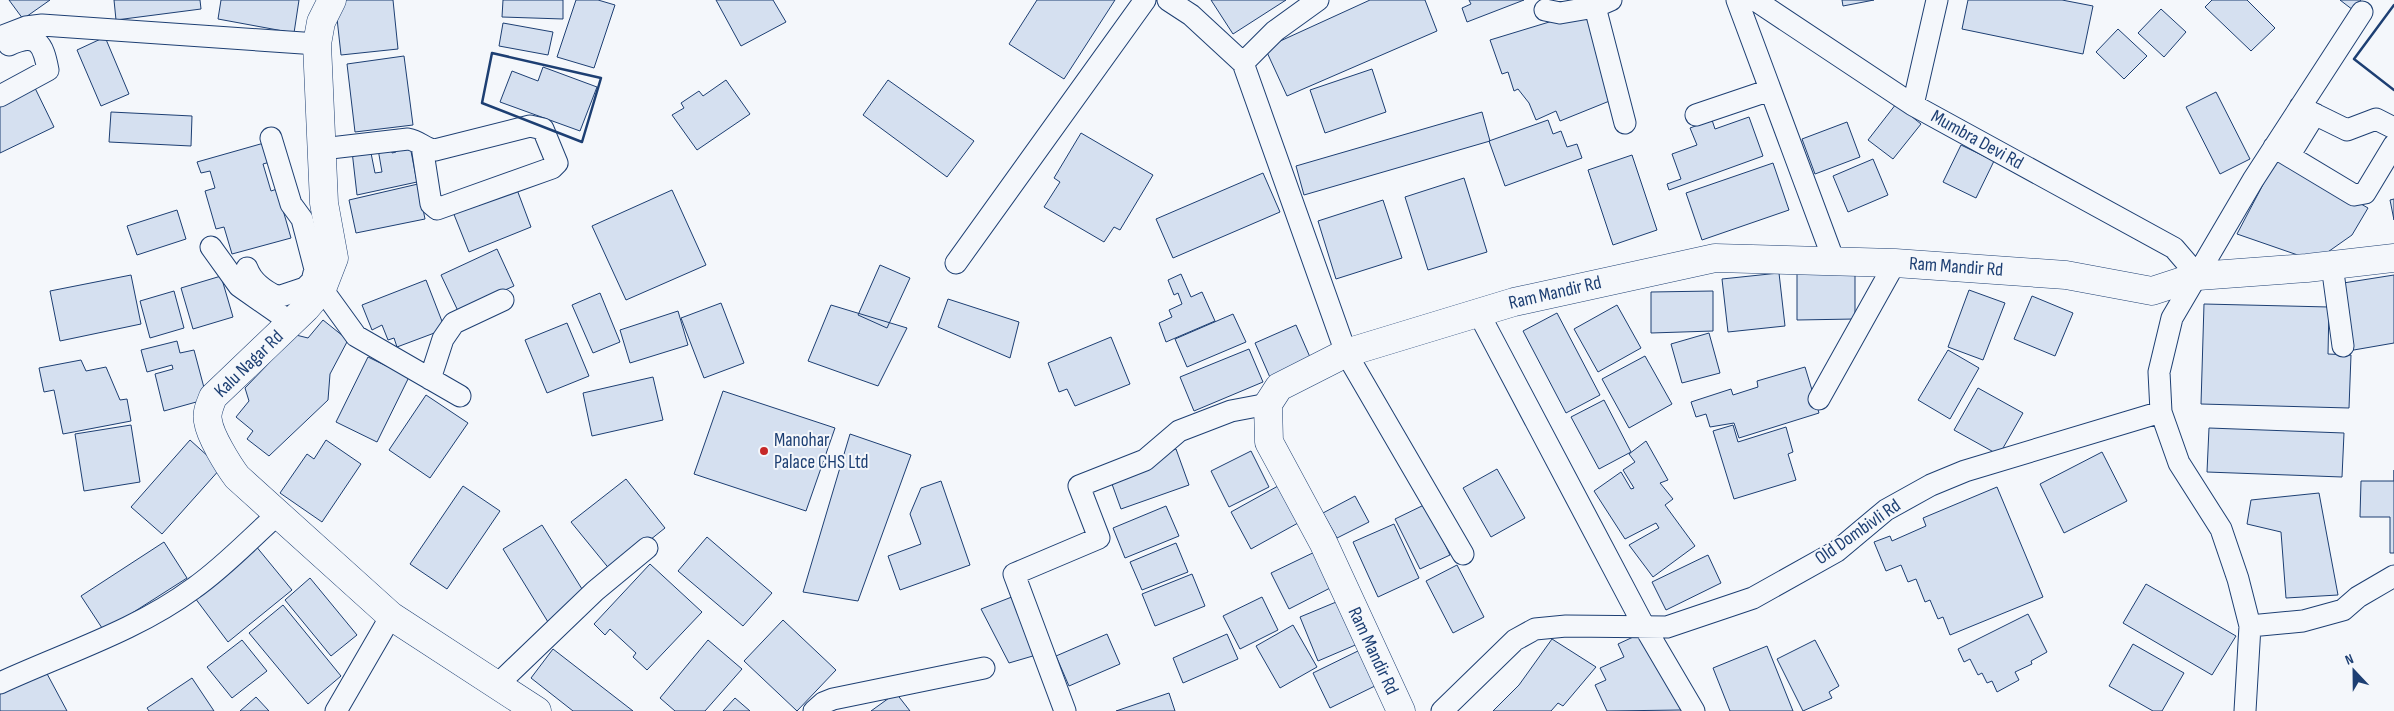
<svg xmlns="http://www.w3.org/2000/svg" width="2394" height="711" viewBox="0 0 2394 711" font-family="'Sofia Sans Condensed',sans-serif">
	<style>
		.building { fill: #d5e0f0; stroke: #1d3f73 }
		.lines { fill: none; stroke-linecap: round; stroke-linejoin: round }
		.minor-casing { stroke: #1d3f73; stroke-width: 23 }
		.tertiary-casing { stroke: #1d3f73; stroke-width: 29 }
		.minor { stroke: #f4f7fb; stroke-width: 21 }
		.tertiary { stroke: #f4f7fb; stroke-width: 28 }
		.wall { stroke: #1d3f73; stroke-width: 2.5 }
		.poi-dot { fill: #c62828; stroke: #f4f7fb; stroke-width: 2 }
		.labels { text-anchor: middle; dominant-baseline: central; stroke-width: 4; stroke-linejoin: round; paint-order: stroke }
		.street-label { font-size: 19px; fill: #1d3f73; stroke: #f4f7fb }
		.poi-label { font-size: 19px; fill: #1d3f73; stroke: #f4f7fb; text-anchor: start }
	</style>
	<rect width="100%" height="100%" fill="#f4f7fb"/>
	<path class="building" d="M9 0H50L23 19Z
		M114 0H200L201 9 116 20Z
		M221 0H299L294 33 218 19Z
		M335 0H393L398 49 341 55Z
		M503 0H563V19L502 17Z
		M576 0H598L615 5 594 68 557 57Z
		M716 0H773L786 22 741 46Z
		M1037 0H1115L1064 79 1009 44Z
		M1211 0H1286L1233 34Z
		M1370 0H1425L1437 31 1287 96 1265 48Z
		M1469 0H1524L1467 22 1462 8 1471 4Z
		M1842 0H1874L1843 6Z
		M1968 0H2062L2093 6 2083 54 1962 29Z
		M2212 0H2247L2275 28 2251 51 2205 7Z
		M2340 0H2361L2353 10Z
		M1592 9 1612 100 1560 121 1556 111 1536 120 1529 103 1518 89 1514 91 1508 72 1502 74 1490 40Z
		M2161 9 2186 32 2164 57 2138 33Z
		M503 23 553 32 548 55 499 46Z
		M2118 29 2147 56 2124 79 2096 52Z
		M105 37 129 94 101 106 77 50Z
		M404 56 413 125 355 132 347 64Z
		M543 67 597 87 580 131 500 102 512 71 538 81Z
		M1372 69 1386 112 1325 133 1310 90Z
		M726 80 750 114 697 150 672 115 684 108 681 103 699 91 703 96Z
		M888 80 974 141 947 177 863 115Z
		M34 86 54 127 0 153V103Z
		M2216 92 2250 159 2220 174 2186 107Z
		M1896 104 1921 124 1893 159 1868 140Z
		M111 112 192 116 191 146 109 142Z
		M1482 112 1490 141 1304 195 1296 166Z
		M1749 117 1763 156 1669 190 1667 184 1681 179 1672 154 1697 145 1690 128 1712 120 1715 129Z
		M1548 120 1553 134 1561 131 1567 147 1577 144 1582 158 1505 186 1489 141Z
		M1847 122 1860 157 1815 174 1802 139Z
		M1081 133 1153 175 1120 230 1114 227 1104 242 1044 207 1060 182 1054 178Z
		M409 141 417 182 357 195 352 151 370 148 375 173 382 172 378 149 391 146 392 153 396 152 394 144Z
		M264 143 270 162 263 164 271 191 277 189 291 238 232 254 224 227 216 229 205 191 215 188 210 171 201 173 197 162Z
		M1961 145 1994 161 1976 198 1943 182Z
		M1632 155 1657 230 1613 245 1588 170Z
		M2278 156 2368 208 2352 235 2315 261 2237 234Z
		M1873 159 1888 195 1848 212 1833 176Z
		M1773 163 1789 210 1702 240 1686 193Z
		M1263 173 1280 212 1173 258 1156 219Z
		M1464 178 1487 252 1428 270 1405 197Z
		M418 184 425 219 356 233 349 200Z
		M516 187 531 227 469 252 453 212Z
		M672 190 706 265 626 300 592 226Z
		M2394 199V220L2390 200Z
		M1383 200 1402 258 1336 279 1318 221Z
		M177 210 186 239 137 255 127 226Z
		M497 249 514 286 458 311 441 275Z
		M880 265 910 278 887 328 858 315Z
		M1797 272H1855V319L1797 320Z
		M1779 273 1785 326 1728 332 1722 279Z
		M1181 274 1191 297 1202 292 1215 321 1166 342 1159 323 1172 317 1169 310 1182 304 1178 293 1174 295 1168 280Z
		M131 275 141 324 60 341 50 291Z
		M2394 275V343L2348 351 2337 284Z
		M221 276 233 317 193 329 181 288Z
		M426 280 445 329 397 347 394 338 388 340 382 325 372 330 362 305Z
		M1969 290 2005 303 1983 360 1948 347Z
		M174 291 184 328 150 338 140 301Z
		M1713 291V331L1651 333V292Z
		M600 293 620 342 593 353 572 305Z
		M2032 296 2073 313 2055 356 2014 339Z
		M948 299 1019 322 1010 358 938 327Z
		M721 303 744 363 704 378 681 318Z
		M2204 304 2329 307 2328 354 2351 355 2349 408 2201 404Z
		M831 305 907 328 878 386 808 361Z
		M1617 305 1641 348 1598 372 1574 329Z
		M678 311 688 345 630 363 620 330Z
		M1557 313 1600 395 1566 413 1523 331Z
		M1233 314 1246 342 1187 367 1175 339Z
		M323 320 348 340 330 374 328 400 269 456 247 439 253 431 236 417 249 401 245 388 296 335 308 338Z
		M567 323 589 376 547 393 525 340Z
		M1296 325 1313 364 1272 382 1255 343Z
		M1709 333 1720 373 1682 383 1671 344Z
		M1111 337 1130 384 1075 406 1067 389 1059 392 1048 363Z
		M177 341 180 353 194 350 207 399 164 411 155 374 173 369 172 365 147 372 141 350Z
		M1249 349 1263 382 1194 411 1180 377Z
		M1948 350 1979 368 1950 419 1918 400Z
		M1645 356 1672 404 1629 428 1602 379Z
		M368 357 409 377 377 442 336 422Z
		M81 360 86 371 106 367 120 400 127 399 131 421 63 434 54 390 44 392 39 368Z
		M1805 367 1819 413 1739 438 1734 423 1710 427 1706 414 1696 417 1691 402 1731 389 1733 395 1758 387 1757 381Z
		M653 377 663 420 592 436 583 393Z
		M1978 388 2023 413 1999 455 1954 430Z
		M723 391 835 428 806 511 694 474Z
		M426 395 468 423 430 478 389 450Z
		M1604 400 1631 452 1599 469 1571 417Z
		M131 425 140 482 84 491 75 434Z
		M1733 425 1738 442 1786 427 1793 452 1788 454 1796 480 1734 499 1713 431Z
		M2209 428 2344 433 2342 477 2207 472Z
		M850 434 911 455 858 601 803 592Z
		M190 440 221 468 162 534 131 507Z
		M326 440 361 464 322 522 280 493 307 454 314 459Z
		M1646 441 1668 480 1660 483 1673 499 1665 505 1695 546 1653 577 1629 545 1659 528 1656 523 1625 539 1594 491 1621 472 1631 489 1634 488 1623 470 1635 462 1629 454Z
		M1176 449 1189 485 1121 509 1108 473Z
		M1251 451 1269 487 1229 507 1211 471Z
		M2102 452 2127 501 2064 533 2040 484Z
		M1497 469 1525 518 1491 537 1463 488Z
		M2394 470V553H2390V517H2360L2361 481H2394Z
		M626 479 665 528 611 571 571 522Z
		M941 481 970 565 900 590 888 556 921 544 910 514 921 488Z
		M463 486 500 511 447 589 410 564Z
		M1278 486 1298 523 1251 549 1231 512Z
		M1997 487 2043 597 1950 635 1943 617 1938 619 1930 600 1925 602 1916 579 1908 582 1901 565 1886 571 1874 542 1890 536 1892 541 1926 526 1923 518Z
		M2319 493 2338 595 2286 598 2281 532 2247 524 2251 500Z
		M1355 496 1369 522 1337 538 1323 513Z
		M1426 504 1450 555 1420 569 1395 519Z
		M1166 506 1179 536 1125 558 1113 528Z
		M1394 524 1419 578 1378 597 1353 542Z
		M542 525 587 597 548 622 503 549Z
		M707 537 772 593 743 626 678 571Z
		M164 542 187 578 104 631 81 596Z
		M1176 543 1188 572 1142 590 1130 562Z
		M255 545 292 590 228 642 192 594Z
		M1321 549 1338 584 1289 609 1271 573Z
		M1708 555 1721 583 1666 610 1652 582Z
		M650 564 702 612 647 670 633 657 636 653 610 629 605 635 594 624Z
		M1457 565 1484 617 1453 633 1426 581Z
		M1192 574 1205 606 1155 626 1142 594Z
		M310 578 357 635 331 656 285 600Z
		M2146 584 2236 636 2212 675 2123 623Z
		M1022 593 1043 653 1009 663 981 609Z
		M1262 597 1278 630 1240 649 1223 616Z
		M1341 600 1360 643 1318 661 1300 617Z
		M283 605 341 676 308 704 249 633Z
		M2028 614 2047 652 2031 661 2032 664 2015 672 2019 680 1997 692 1992 681 1987 683 1982 673 1978 675 1970 659 1964 662 1958 649Z
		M783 620 836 670 797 711 744 661Z
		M1293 625 1317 667 1280 688 1256 646Z
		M1644 632 1681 710 1607 711 1595 685 1606 680 1600 668 1624 657 1618 644Z
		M1107 634 1120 664 1069 686 1056 656Z
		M1227 634 1238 659 1183 683 1173 658Z
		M1552 639 1596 667 1563 706 1558 703 1551 711H1493L1519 685Z
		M242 640 267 671 232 698 207 667Z
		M708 640 742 669 705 711H675L660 698Z
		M1815 640 1839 686 1829 692 1832 698 1803 711 1777 659Z
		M2133 644 2184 673 2162 711H2153L2109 686Z
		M1767 646 1793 711H1730L1713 668Z
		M553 649 633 711H573L531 678Z
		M1362 649 1379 684 1330 708 1313 673Z
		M45 670 67 711H0V694Z
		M192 678 214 711H149L147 708Z
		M896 693 910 711H871Z
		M1169 693 1175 711H1116Z
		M256 697 269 711H240Z
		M735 698 750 711H723Z"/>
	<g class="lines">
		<defs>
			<path id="minor" d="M1168 0 1191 15 1243 63
				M1318 0 1275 31 1243 63 1346 353 1463 554
				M1611 0 1595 7 1625 123
				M1737 0 1834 261
				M1755 0 1913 105 2174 248 2198 276
				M1545 10 1560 13 1595 7
				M0 37 26 27 42 25 317 44
				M0 96 48 70C43 43 37 32 9 45
				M1913 105 1937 0
				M2300 107 2347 130 2376 119 2394 128
				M1696 115 1770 90
				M2274 147 2354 195 2365 193 2394 145
				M322 149 408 139C420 141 424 149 435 150L530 126 543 129 557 163 552 168 437 209 431 204 422 146
				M2289 156 2315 114
				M211 247 239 286 292 323
				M956 263 1145 0
				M2332 265 2343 346
				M247 268C252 282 265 291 278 297L305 288 312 281 315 269 302 219 291 204 271 138
				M322 289 356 336 460 396
				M1478 312 1644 626 1694 711
				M430 379 443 339 454 323 503 300
				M1819 399 1895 263
				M2161 412 2179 463 2221 529 2238 579 2250 626 2245 711
				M2250 626 2303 621 2343 610 2358 597 2394 576
				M0 683C65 653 136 631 194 588 224 567 250 539 277 515
				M497 685 595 591 647 548
				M336 711 391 616
				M814 711 823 703 833 699 984 668
				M1065 711 1014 574 1099 538 1079 486 1145 460 1179 431 1231 411 1268 404
				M1442 711 1515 640 1535 629 1566 626 1667 627 1753 598 1837 551 1886 510 1931 485 1965 471 2161 412 2159 372 2172 318 2253 180 2362 12"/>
			<path id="tertiary" d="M332 0 321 22 317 44 324 203 334 258 322 289 306 308 213 397C210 405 206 413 208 421 210 436 228 465 237 477L391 616 537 711
				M1401 711 1323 542 1269 442 1268 404 1279 387 1346 353 1514 302 1715 258 1895 263 2066 275 2152 291 2198 276 2307 268 2394 258"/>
		</defs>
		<use href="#minor" class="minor-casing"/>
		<use href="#tertiary" class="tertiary-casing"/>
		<use href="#minor" class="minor"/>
		<use href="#tertiary" class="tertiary"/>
		<path class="wall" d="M2394 5 2354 59 2394 90
			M492 53 601 78 582 142 482 103Z"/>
	</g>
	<circle class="poi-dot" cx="764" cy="451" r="5"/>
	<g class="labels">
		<g class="street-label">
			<text transform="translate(1977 140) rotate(29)">Mumbra Devi Rd</text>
			<text transform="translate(1956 267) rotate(4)">Ram Mandir Rd</text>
			<text transform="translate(1555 293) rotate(-13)">Ram Mandir Rd</text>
			<text transform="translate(249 364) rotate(-44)">Kalu Nagar Rd</text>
			<text transform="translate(1858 532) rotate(-35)">Old Dombivli Rd</text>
			<text transform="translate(1373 651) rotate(65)">Ram Mandir Rd</text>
		</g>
		<g class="poi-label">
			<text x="774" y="440">Manohar<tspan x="774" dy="22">Palace CHS Ltd</tspan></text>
		</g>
	</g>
	<g transform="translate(2354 671) rotate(338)" stroke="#f4f7fb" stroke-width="4" paint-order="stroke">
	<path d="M0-4L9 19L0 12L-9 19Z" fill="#1d3f73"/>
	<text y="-8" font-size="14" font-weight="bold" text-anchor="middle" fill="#1d3f73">N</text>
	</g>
</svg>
